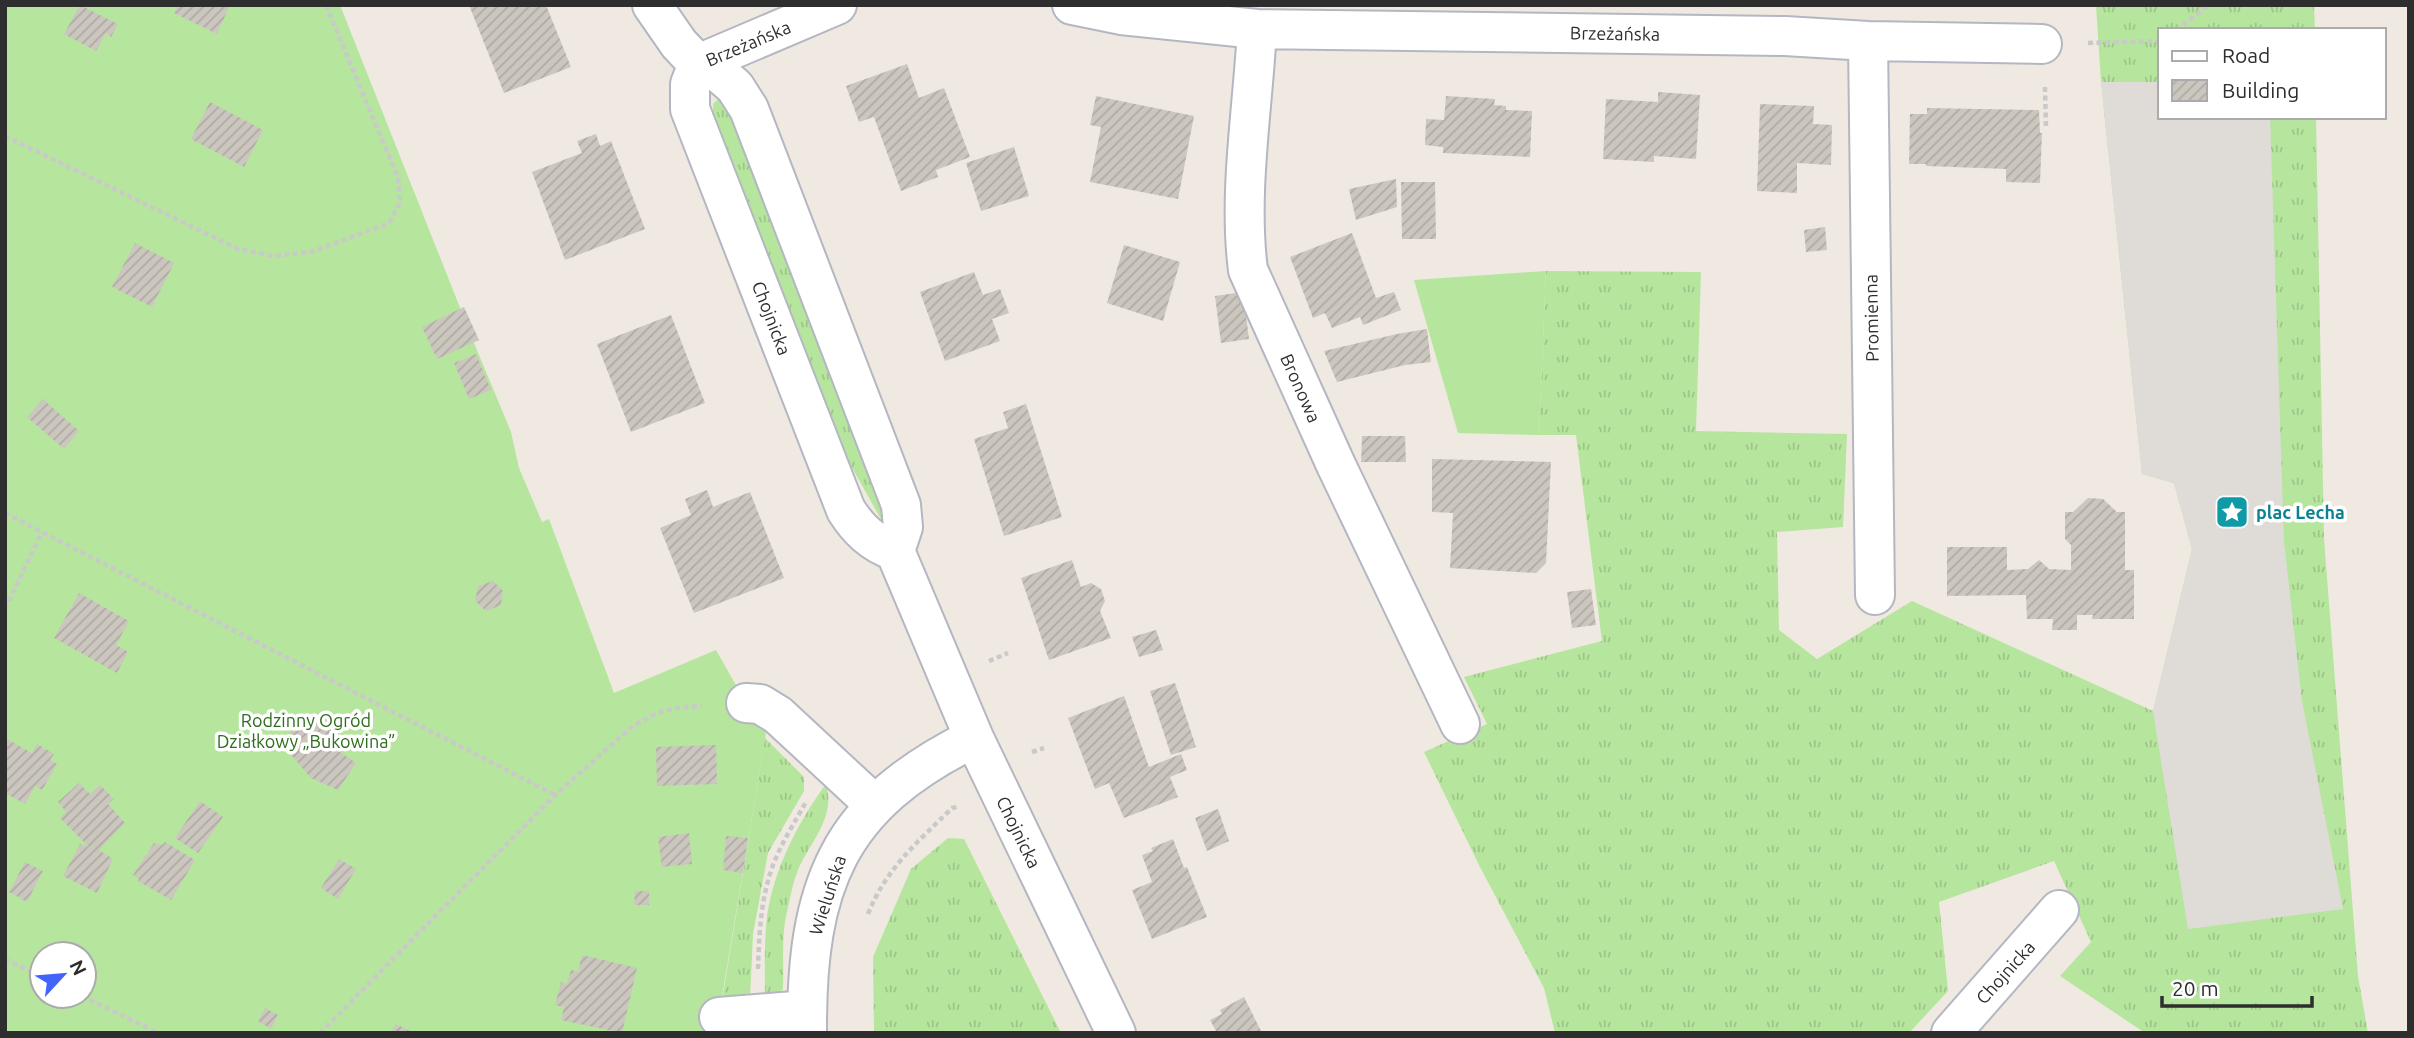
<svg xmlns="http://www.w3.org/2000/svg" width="2414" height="1038" viewBox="0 0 2414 1038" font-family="Ubuntu,sans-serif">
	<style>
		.grass { fill: url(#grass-tufts) }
		.garden { fill: #b6e59e; fill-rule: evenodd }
		.plaza { fill: #dfdcd8 }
		.building { fill: url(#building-hatch) }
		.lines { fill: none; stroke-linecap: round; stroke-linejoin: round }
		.minor-casing { stroke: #b4b7c1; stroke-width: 42 }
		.path { stroke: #c9c9c9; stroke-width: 4.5; stroke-dasharray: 5 3.5; stroke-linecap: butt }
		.minor { stroke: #fff; stroke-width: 38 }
		.labels { text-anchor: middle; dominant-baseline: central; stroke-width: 7; stroke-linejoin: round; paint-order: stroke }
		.street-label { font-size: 18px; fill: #2e2e2e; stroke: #fff }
		.culture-label { font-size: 18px; font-weight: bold; fill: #0d838f; stroke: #fff; text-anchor: start }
		.park-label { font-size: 18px; fill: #2c6e1b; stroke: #fff }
	</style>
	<defs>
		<pattern id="grass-tufts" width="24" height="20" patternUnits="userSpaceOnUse" patternTransform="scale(1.75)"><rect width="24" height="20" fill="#b6e59e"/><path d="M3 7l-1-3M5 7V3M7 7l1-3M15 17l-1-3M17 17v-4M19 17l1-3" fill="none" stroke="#9dc588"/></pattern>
		<pattern id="building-hatch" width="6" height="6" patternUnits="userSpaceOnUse" patternTransform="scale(1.75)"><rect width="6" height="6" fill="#cbc7bf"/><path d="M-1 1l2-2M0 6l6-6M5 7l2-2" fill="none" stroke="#afaba4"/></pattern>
	</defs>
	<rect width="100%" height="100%" fill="#efe9e1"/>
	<path class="grass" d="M2096 5H2314L2315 30H2160V117H2316L2324 539 2358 976 2368 1033H2145L2060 976 2091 942 2054 861 1939 902 1948 991 1909 1033H1555L1544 988 1480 867 1424 752 1487 724 1464 677 1602 641 1576 435H1539L1546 271 1701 272 1696 431 1847 434 1843 527 1777 532 1779 630 1817 659 1912 601 2153 711 2192 549 2174 483 2142 474 2101 82Z
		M717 100H725L883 509 886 528 850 464 713 112V104Z
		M765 738 804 777V791L768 853 753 934 750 999 722 1001Z
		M826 784C836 818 811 840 798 870 793 882 790 898 787 912 781 936 784 964 783 989L774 997H765C765 970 764 943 767 916 774 869 798 822 826 784Z
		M948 838 964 839 1061 1033H874L873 957 911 869Z"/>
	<path class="garden" d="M5 5H340L474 343 511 432 519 468 542 522 549 519 614 693 716 650 746 703 766 733 716 1033H5ZM42 954H84V996H42Z
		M1546 271 1539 435 1458 433 1414 280Z"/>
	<path class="plaza" d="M2101 82H2160V117H2270L2284 542 2302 701 2343 909 2188 929 2153 711 2192 549 2174 483 2142 474Z"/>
	<path class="building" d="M80 5 118 24 111 37 106 33 96 51 64 34Z
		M178 5H230L217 34 174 13Z
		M469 5H546L571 67 504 93Z
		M907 64 919 98 944 88 970 157 936 170 938 177 901 191 874 117 859 122 846 86Z
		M1658 92 1700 95 1696 159 1654 156V162L1603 159 1606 99 1658 102Z
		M1096 96 1194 116 1178 199 1090 182 1101 127 1090 125Z
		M1446 96 1495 99 1494 105 1506 106V110L1532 111 1530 157 1443 153V147L1425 145 1426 119 1444 120Z
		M210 102 263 130 244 167 191 139Z
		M1760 104 1814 106 1813 124 1832 125 1831 165 1797 163V193L1757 191Z
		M1927 108 2039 110 2040 133H2042L2040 183 2006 182V169L1926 166V164H1909L1910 114H1927Z
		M596 134 600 146 611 141 645 229 565 260 532 172 582 153 577 141Z
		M1014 147 1029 196 981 211 966 163Z
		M1396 179 1397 207 1356 220 1349 189Z
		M1401 182H1435L1436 239H1402Z
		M1825 227 1827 250 1806 252 1804 230Z
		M1352 233 1376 298 1394 292 1401 310 1363 325 1360 317 1332 328 1325 313 1313 318 1290 257Z
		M135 243 174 263 152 307 112 287Z
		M1124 245 1180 262 1163 321 1107 303Z
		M974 272 983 295 1000 289 1009 313 992 319 1000 341 945 361 920 292Z
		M1243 292 1249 339 1221 343 1215 296Z
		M464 307 479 340 437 359 422 327Z
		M671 315 705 403 631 432 597 344Z
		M1427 329 1431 362 1405 365 1337 382 1324 351 1397 334Z
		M476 354 491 390 469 399 454 363Z
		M43 399 79 431 64 449 27 417Z
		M1026 404 1062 517 1004 536 974 439 1008 428 1003 412Z
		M1362 436H1405L1406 462H1361Z
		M1432 459 1551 462 1546 563 1536 573 1450 568 1453 513 1432 512Z
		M707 490 713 507 750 492 784 578 694 613 660 528 691 515 685 499Z
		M2088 498 2103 499 2117 512H2125V570H2134V619H2092L2093 615H2077V630H2052L2053 619H2027L2026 595 1947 596V547H2007V570L2028 569 2039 560 2049 569 2071 570V545L2065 539V512H2073Z
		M1072 560 1081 587 1091 583 1101 589 1105 601 1100 611 1111 638 1049 660 1021 578Z
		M493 581 503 591 501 605 486 611 475 601 478 586Z
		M1591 589 1596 625 1572 628 1567 592Z
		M79 593 129 621 116 645 128 652 117 673 54 638Z
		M1156 630 1163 650 1139 657 1132 637Z
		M1175 683 1196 747 1171 755 1150 691Z
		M1124 696 1149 767 1181 754 1187 770 1170 777 1178 797 1124 818 1109 783 1095 789 1068 718Z
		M321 711 349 744 340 752 356 763 338 790 311 778 280 742 297 727 299 730Z
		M5 738 32 753 37 744 54 754 50 760 57 764 42 790 35 786 25 804 5 793Z
		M716 745 717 784 657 786 656 747Z
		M79 783 90 794 100 785 114 799 108 804 125 823 99 850 113 859 97 893 63 876 80 844 89 847 60 818 66 812 58 802Z
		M200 801 223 817 198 853 175 838Z
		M1218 809 1229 841 1207 851 1195 818Z
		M689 833 692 864 662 867 658 837Z
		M726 836 748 838 743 873 723 870Z
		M1173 839 1184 868 1187 867 1207 917 1152 939 1132 890 1152 882 1142 855 1153 851 1151 848Z
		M165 842 195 860 171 900 138 881 139 879 133 875 154 843 162 845Z
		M339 859 356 869 338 899 321 888Z
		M25 862 43 871 27 902 9 892Z
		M635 891H649V905H634Z
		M582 955 637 968 622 1033 561 1020 564 1007 555 1005 561 982 567 984 571 970 578 972Z
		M1244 997 1262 1033H1217L1210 1020 1222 1014 1220 1010Z
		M265 1008 278 1015 271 1029 258 1021Z
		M396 1024 414 1033H391Z"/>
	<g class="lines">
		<defs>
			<path id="minor" d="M652 5 679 44 698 64 720 74 735 87 749 109 901 505 903 527 895 551 974 738 1116 1033
				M1072 5 1121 15 1257 29 1785 36 1868 41 2042 44
				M1257 29C1253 107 1238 193 1248 270L1336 465 1460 724
				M1868 41 1875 595
				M698 64 690 84V109L846 510C858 529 872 543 895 551
				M698 64 837 5
				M746 703 760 704 778 715 875 805
				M719 1017 807 1010
				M807 1033C806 886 837 805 974 738
				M1951 1033 2059 910"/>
		</defs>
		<use href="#minor" class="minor-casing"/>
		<path class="path" d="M2176 30 2209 5
			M2088 43 2160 41
			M2045 87 2046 129
			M5 136 238 249 274 256 311 252 389 223 400 203 398 178 326 5
			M5 513 555 795
			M5 609 42 532
			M989 661 1008 653
			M1032 752 1044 748
			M868 914C887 867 917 843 952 808L957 807
			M5 959 42 977
			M758 969C759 940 760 910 768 881 775 853 792 827 806 802
			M82 996 158 1033
			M320 1033 555 795 633 726 657 713 678 708 702 706"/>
		<use href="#minor" class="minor"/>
	</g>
	<defs>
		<symbol id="sight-square" viewBox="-11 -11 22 22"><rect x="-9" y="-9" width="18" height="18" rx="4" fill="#0f9aa8" stroke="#fff"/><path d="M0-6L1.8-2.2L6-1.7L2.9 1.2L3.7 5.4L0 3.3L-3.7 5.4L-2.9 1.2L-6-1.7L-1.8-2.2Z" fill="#fff"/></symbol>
	</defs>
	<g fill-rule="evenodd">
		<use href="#sight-square" x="2213" y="493" width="38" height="38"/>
	</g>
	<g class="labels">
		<g class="street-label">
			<text transform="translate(1615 33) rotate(1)">Brzeżańska</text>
			<text transform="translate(748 43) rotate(-23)">Brzeżańska</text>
			<text transform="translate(772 318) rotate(69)">Chojnicka</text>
			<text transform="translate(1871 318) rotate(-91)">Promienna</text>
			<text transform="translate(1301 388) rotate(66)">Bronowa</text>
			<text transform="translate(1019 832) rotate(64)">Chojnicka</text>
			<text transform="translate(827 895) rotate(-72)">Wieluńska</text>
			<text transform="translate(2005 972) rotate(-48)">Chojnicka</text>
		</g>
		<g class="culture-label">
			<text x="2256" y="512">plac Lecha</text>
		</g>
		<g class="park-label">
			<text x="306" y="720">Rodzinny Ogród<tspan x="306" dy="21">Działkowy „Bukowina”</tspan></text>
		</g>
	</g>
	<rect width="2414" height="1038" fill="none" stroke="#2e2e2e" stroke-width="14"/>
	<rect x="2158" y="28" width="228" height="91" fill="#ffffff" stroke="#ababab" stroke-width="2"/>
	<rect x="2172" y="51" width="35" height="10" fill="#ffffff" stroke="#ababab" stroke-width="2"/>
	<text x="2222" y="63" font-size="21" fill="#2e2e2e">Road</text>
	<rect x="2172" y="80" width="35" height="21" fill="url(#building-hatch)" stroke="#ababab" stroke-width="2"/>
	<text x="2222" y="98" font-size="21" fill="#2e2e2e">Building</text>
	<g transform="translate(63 975) rotate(64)"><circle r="33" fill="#ffffff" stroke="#ababab" stroke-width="2"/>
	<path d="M0-5L12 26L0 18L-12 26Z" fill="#4264fb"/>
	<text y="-10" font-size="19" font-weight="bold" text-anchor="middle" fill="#2e2e2e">N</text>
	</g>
	<path d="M2162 996v10h150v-10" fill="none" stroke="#2e2e2e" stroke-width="3.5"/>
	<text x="2172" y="996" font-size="21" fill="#2e2e2e" stroke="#ffffff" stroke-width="5" paint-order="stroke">20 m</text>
</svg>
